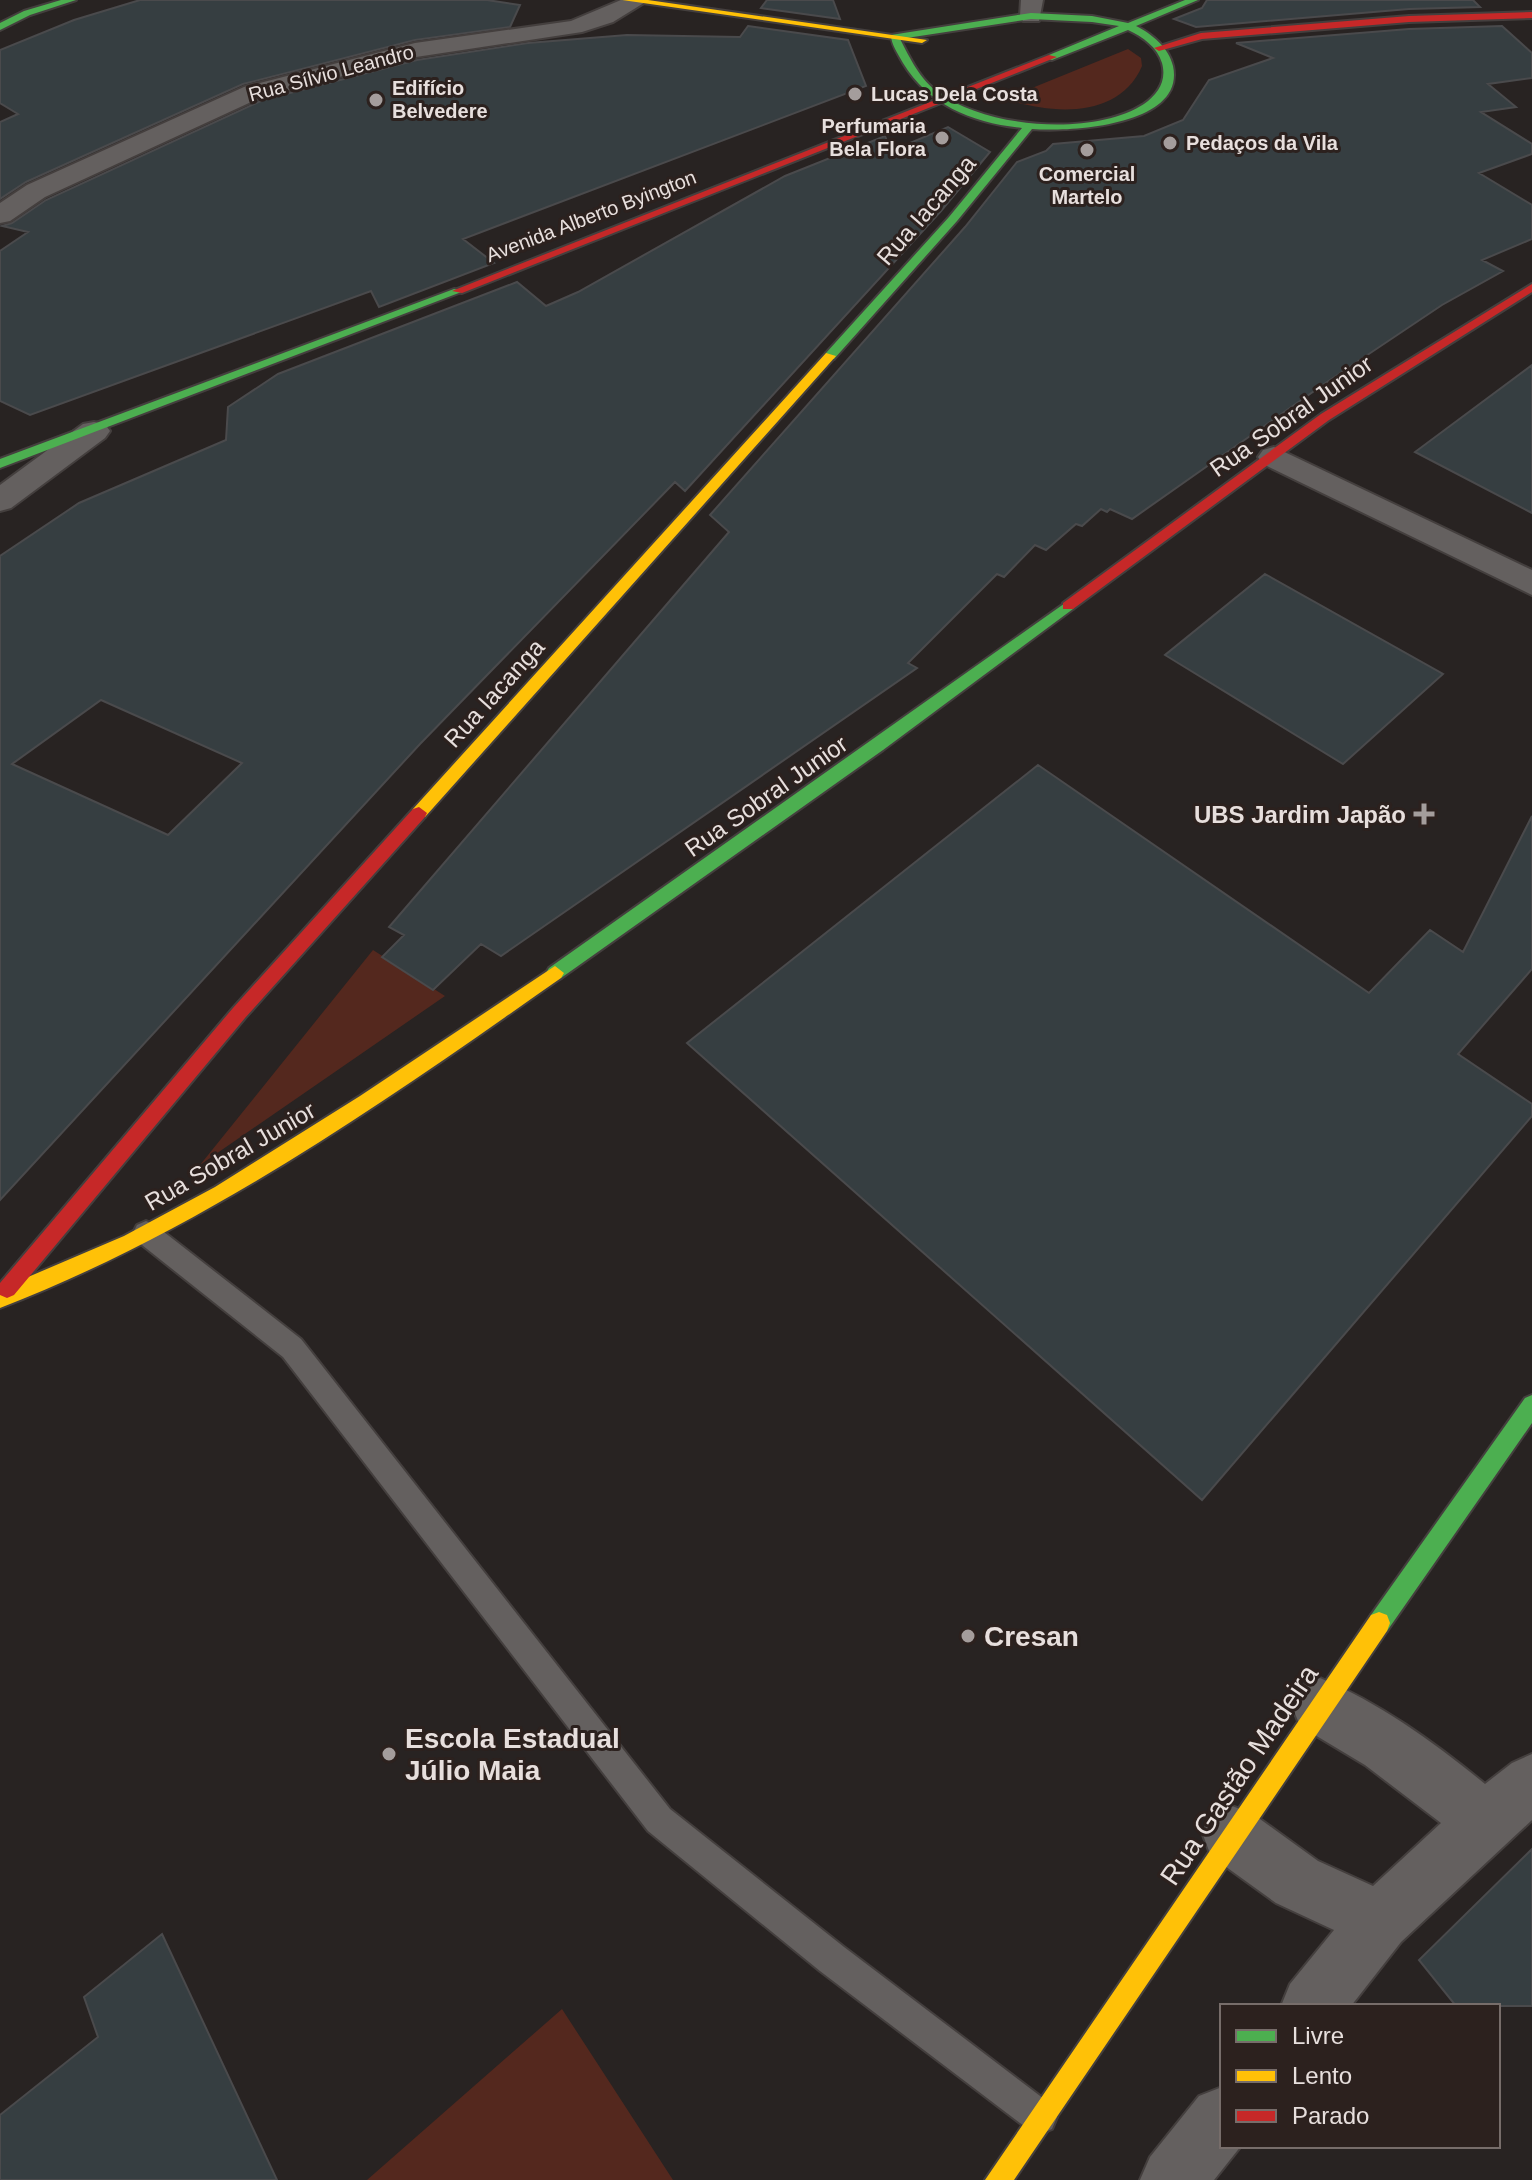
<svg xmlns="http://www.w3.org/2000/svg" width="1532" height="2180" viewBox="0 0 1532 2180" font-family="Helvetica,sans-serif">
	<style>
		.green { fill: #54281e }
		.building { fill: #363e41; stroke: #4a4a4c; stroke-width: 2; fill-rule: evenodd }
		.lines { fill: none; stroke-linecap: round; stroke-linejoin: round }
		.lane-casing { stroke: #443f3e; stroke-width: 4 }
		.street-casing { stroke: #443f3e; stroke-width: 4 }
		.fast-casing { stroke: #443f3e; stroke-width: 4 }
		.slow-casing { stroke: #443f3e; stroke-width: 4 }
		.jam-casing { stroke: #443f3e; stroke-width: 4 }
		.lane { fill: #64605f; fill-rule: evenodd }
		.street { fill: #64605f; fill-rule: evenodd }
		.fast { fill: #4caf50; fill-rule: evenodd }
		.slow { fill: #ffc107; fill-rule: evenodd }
		.jam { fill: #c62828; fill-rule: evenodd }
		.poi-dot { fill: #a49d9c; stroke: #2c211e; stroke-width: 3 }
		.labels { text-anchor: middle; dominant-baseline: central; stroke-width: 6; stroke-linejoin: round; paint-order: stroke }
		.far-street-label { font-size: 20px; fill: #e7dfdd; stroke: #2c211e }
		.far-poi-label { font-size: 20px; font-weight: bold; fill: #e7dfdd; stroke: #2c211e; text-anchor: start }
		.street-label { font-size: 24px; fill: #e7dfdd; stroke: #2c211e }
		.poi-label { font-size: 24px; font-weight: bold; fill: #e7dfdd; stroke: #2c211e; text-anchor: end }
		.near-poi-label { font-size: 28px; font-weight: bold; fill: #e7dfdd; stroke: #2c211e; text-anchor: start }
		.near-street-label { font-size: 28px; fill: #e7dfdd; stroke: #2c211e }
	</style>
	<rect width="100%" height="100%" fill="#282322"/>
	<path class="green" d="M1128 49 1141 58 1142 66C1119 120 1050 114 1005 99Z
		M373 950 445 996 200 1165Z
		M562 2009 673 2180H367Z"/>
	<path class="building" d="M140 0H487L520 5 510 27 415 40 243 84 26 182 0 199V122L18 114 0 103V50L74 20Z
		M767 0H833L840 19 761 8Z
		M1207 0H1473L1480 7 1409 9 1196 27 1174 19 1202 8Z
		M748 26 848 40 866 86 463 239 494 263 379 307 371 291 30 415 0 401V251L28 232 2 226 12 223 46 200 263 100 417 60 528 43 627 35 740 37Z
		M1502 26 1532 53V78L1488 84 1516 107 1481 112 1532 144V154L1479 173 1532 205V239L1482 260 1503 271 1442 305 1327 382 1132 519 1110 509 1107 512 1101 509 1082 526 1076 524 1046 550 1035 545 1004 577 997 574 908 663 917 668 501 956 481 944 433 990 382 957 404 935 389 927 729 532 710 515 965 227 1017 162 1046 151 1053 144 1144 136 1183 120 1209 80 1273 58 1236 43 1409 29Z
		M948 127 990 152 941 211 685 491 675 482 420 744 0 1200V556L79 503 226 440 228 407 278 374 517 282 546 306 578 292 785 176 885 136 891 151ZM101 700 242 763 168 835 12 764Z
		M1532 365V513L1415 452Z
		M1265 574 1443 674 1343 764 1165 655Z
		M1038 765 1369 993 1430 930 1463 952 1532 816V969L1458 1054 1532 1104V1116L1202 1500 687 1043Z
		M1532 1849V2006H1456L1419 1960Z
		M162 1934 277 2180H0V2115L98 2037 84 1997Z"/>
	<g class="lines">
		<defs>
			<path id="lane" d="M146 1221 155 1225 301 1339 670 1809 844 1947 1052 2105 1057 2117 1052 2129 1040 2134 1028 2129 820 1971 648 1831 283 1357 137 1241 133 1233 137 1225Z"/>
			<path id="street" d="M621 0 647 1 613 22 582 32 416 57 262 97 45 197 10 221 0 223V203L27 185 244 87 415 43 571 21Z
				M1021 0H1043L1039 21H1023L1020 16Z
				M94 422 105 424 110 431 105 438 11 508 0 511V485L83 424Z
				M1274 447 1532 570V595L1263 464 1258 457 1263 450Z
				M1320 1678C1380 1703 1435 1743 1485 1784L1512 1763 1532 1754V1820L1401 1942 1351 2006H1281L1290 1984 1334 1930 1276 1903 1211 1856 1203 1835 1211 1814 1232 1806 1253 1814 1318 1861 1373 1886 1441 1823 1365 1765 1300 1726 1292 1706 1300 1686Z
				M1222 2087V2146H1241L1214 2180H1140L1150 2157 1199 2096Z"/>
			<path id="fast" d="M61 0H76L30 15 0 30V23L24 11Z
				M1185 0H1198L1136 26C1152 34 1169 48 1173 66 1186 126 1069 132 1032 129L957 221 834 359H826V353L949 217 1022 128C974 123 929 106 903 63 898 54 891 44 891 35L1031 13 1092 16 1128 23ZM1031 19 1092 22 1119 26 1049 55V59L1052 60 1128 30C1143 37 1157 47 1162 63 1167 81 1158 94 1144 104 1093 137 987 128 939 93 920 80 910 58 900 39Z
				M454 289 464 291 0 468V459Z
				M1068 601 1075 606 1073 609 883 750 561 978H549L546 973 549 968Z
				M1532 1395V1423L1387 1631 1379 1634 1371 1631 1368 1623 1371 1615 1525 1398Z"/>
			<path id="slow" d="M622 0H648L927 40 922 43Z
				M826 353 836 356 425 817H413L411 813 413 809Z
				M555 966 564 973 561 978C383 1103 204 1229 0 1308V1289L124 1236 215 1187 360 1096Z
				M1379 1612 1387 1615 1390 1623 1387 1631 1014 2180H985L1371 1615Z"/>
			<path id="jam" d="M1532 12V18L1409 22 1202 39 1159 51 1154 48 1201 33 1409 16Z
				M1049 55 1057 57 462 293 452 291Z
				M1532 284V292L1329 420 1073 609H1063V603L1321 414Z
				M419 807 427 813 425 817 245 1018 14 1295 7 1298 0 1295V1283L233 1008 413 809Z"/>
		</defs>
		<use href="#lane" class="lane-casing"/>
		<use href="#street" class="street-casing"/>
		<use href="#fast" class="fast-casing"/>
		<use href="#slow" class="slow-casing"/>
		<use href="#jam" class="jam-casing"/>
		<use href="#lane" class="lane"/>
		<use href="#street" class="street"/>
		<use href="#fast" class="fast"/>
		<use href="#slow" class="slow"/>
		<use href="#jam" class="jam"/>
	</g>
	<g class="poi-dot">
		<circle cx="855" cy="94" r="8"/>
		<circle cx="376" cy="100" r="8"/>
		<circle cx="942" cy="138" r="8"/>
		<circle cx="1170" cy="143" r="8"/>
		<circle cx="1087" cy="150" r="8"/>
		<path d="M1420 802h8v8h8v8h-8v8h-8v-8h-8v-8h8z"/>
		<circle cx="968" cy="1636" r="8"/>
		<circle cx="389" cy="1754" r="8"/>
	</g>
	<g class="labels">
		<g class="far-street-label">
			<text transform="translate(331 73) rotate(-15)">Rua Sílvio Leandro</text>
			<text transform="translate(591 216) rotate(-21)">Avenida Alberto Byington</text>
		</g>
		<g class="far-poi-label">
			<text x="392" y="88">Edifício<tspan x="392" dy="23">Belvedere</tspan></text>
			<text x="871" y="94">Lucas Dela Costa</text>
			<text x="926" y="126" text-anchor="end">Perfumaria<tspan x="926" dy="23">Bela Flora</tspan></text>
			<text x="1186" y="143">Pedaços da Vila</text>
			<text x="1087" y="174" text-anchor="middle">Comercial<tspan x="1087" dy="23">Martelo</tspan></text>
		</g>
		<g class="street-label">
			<text transform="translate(926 210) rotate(-49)">Rua Iacanga</text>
			<text transform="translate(1291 416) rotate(-35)">Rua Sobral Junior</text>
			<text transform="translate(494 693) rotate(-48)">Rua Iacanga</text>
			<text transform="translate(766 796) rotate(-35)">Rua Sobral Junior</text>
			<text transform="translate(230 1156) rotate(-30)">Rua Sobral Junior</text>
		</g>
		<g class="poi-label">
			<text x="1406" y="814">UBS Jardim Japão</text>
		</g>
		<g class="near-poi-label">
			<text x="984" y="1636">Cresan</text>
			<text x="405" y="1738">Escola Estadual<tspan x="405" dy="32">Júlio Maia</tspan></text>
		</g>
		<g class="near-street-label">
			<text transform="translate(1239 1775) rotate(-56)">Rua Gastão Madeira</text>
		</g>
	</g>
	<rect x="1220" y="2004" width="280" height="144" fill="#2c211e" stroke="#776d6a" stroke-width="2"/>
	<rect x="1236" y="2030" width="40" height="12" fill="#4caf50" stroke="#776d6a" stroke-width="2"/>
	<text x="1292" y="2044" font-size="24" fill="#e7dfdd">Livre</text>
	<rect x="1236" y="2070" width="40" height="12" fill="#ffc107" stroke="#776d6a" stroke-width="2"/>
	<text x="1292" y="2084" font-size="24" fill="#e7dfdd">Lento</text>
	<rect x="1236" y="2110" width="40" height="12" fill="#c62828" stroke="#776d6a" stroke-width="2"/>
	<text x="1292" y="2124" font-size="24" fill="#e7dfdd">Parado</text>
</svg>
